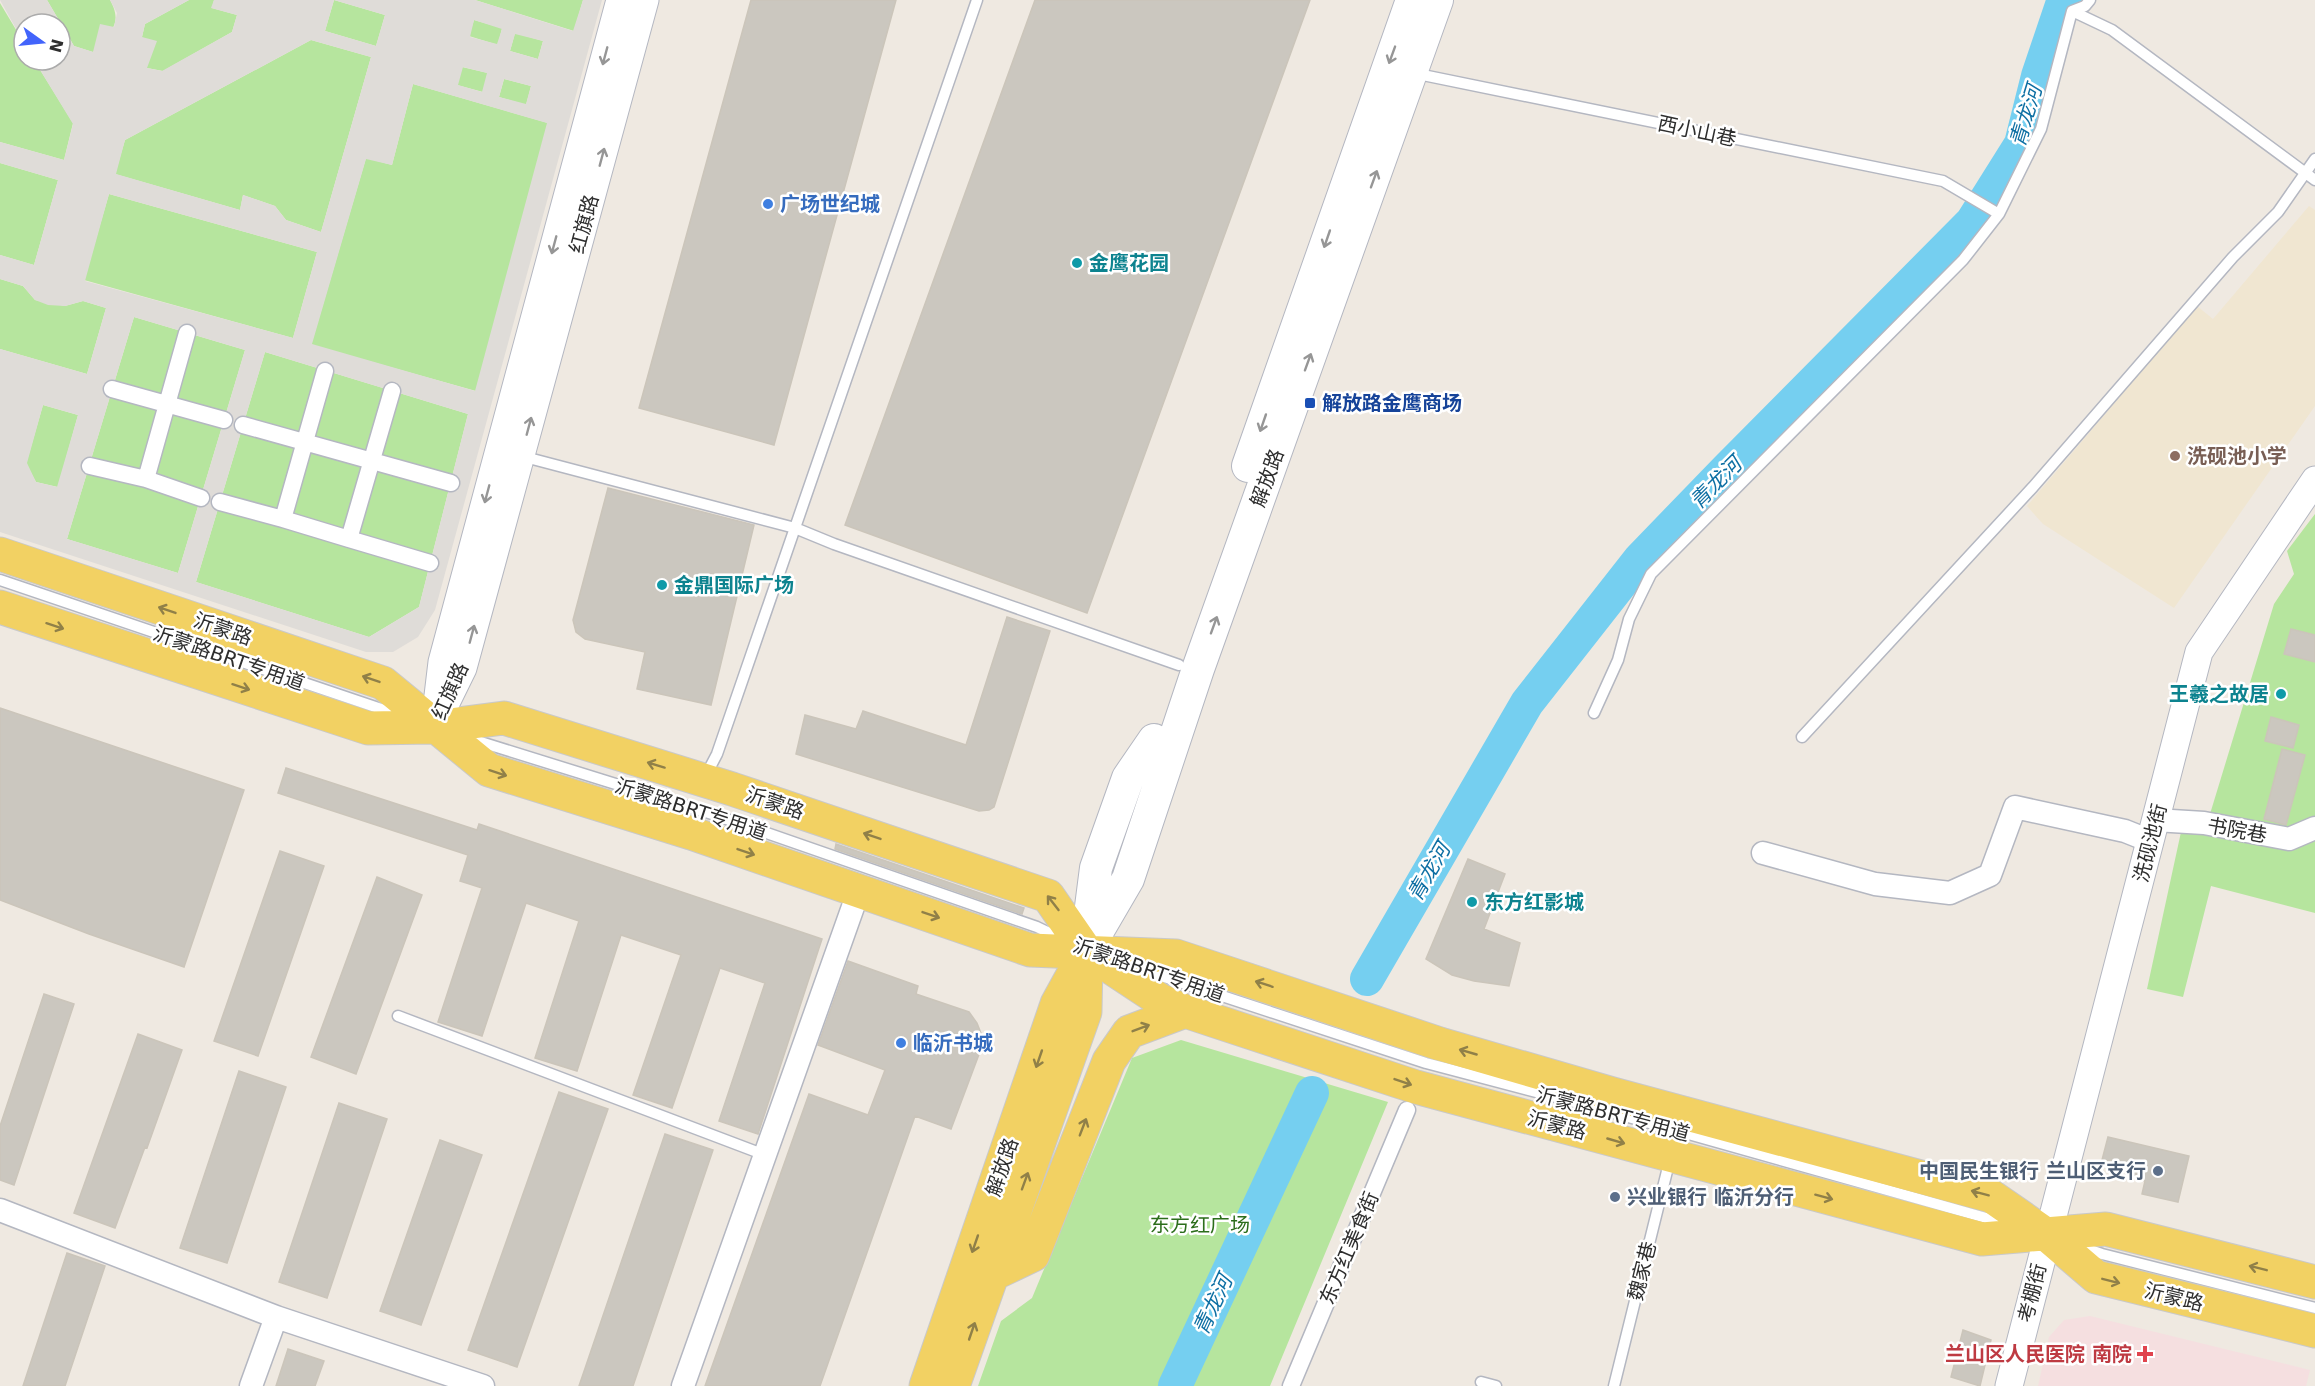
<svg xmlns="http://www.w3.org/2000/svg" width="2315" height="1386" viewBox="0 0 2315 1386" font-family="'DejaVu Sans','Noto Sans SC',sans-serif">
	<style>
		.education { fill: #f0e6d1 }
		.medical { fill: #f5dfe0 }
		.green { fill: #b6e59e }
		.plaza { fill: #dfdcd8; fill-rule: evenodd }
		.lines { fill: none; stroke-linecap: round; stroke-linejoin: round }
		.river { stroke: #75cff0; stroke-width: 34 }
		.building { fill: #cbc7bf; stroke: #cbc5ba; stroke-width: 1.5 }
		.service-casing { stroke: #b4b7c1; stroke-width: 13 }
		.pedestrian-casing { stroke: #b4b7c1; stroke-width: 19 }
		.minor-casing { stroke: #b4b7c1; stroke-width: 25 }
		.tertiary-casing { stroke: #b4b7c1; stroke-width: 29 }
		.secondary-casing { stroke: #b4b7c1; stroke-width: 34 }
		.primary-casing { stroke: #c9c9c9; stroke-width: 35 }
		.service { stroke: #fff; stroke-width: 10 }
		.pedestrian { stroke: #fff; stroke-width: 16 }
		.minor { stroke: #fff; stroke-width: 22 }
		.tertiary { stroke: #fff; stroke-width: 27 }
		.secondary { stroke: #fff; stroke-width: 32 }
		.primary { stroke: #f2d163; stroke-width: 33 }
		.oneway { stroke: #969696 }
		.oneway2 { stroke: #908048 }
		.shop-dot { fill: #3f7fe0; stroke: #fff; stroke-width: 2 }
		.culture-dot { fill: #0f9aa8; stroke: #fff; stroke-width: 2 }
		.transit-dot { fill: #1a4fb4; stroke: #fff; stroke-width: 2 }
		.education-dot { fill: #8d6e63; stroke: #fff; stroke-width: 2 }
		.service-dot { fill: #5c6f8a; stroke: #fff; stroke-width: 2 }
		.health-dot { fill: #e0444e; stroke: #fff; stroke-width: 2 }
		.labels { text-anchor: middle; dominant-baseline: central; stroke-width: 5; stroke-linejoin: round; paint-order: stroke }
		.street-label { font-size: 20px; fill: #2e2e2e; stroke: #fff }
		.shop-label { font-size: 20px; font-weight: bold; fill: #366cbe; stroke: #fff; text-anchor: start }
		.culture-label { font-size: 20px; font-weight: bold; fill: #0d838f; stroke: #fff; text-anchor: start }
		.transit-label { font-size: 20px; font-weight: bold; fill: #164399; stroke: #fff; text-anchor: start }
		.education-label { font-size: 20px; font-weight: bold; fill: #785e54; stroke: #fff; text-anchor: start }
		.service-label { font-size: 20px; font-weight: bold; fill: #4e5e75; stroke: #fff; text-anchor: end }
		.park-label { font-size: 20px; fill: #2c6e1b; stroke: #fff }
		.health-label { font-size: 20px; font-weight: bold; fill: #be3a42; stroke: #fff; text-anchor: end }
		.water-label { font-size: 21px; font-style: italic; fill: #0d6fa3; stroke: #fff }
	</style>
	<rect width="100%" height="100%" fill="#efe9e1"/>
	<path class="education" d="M2309 206 2315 210V406L2174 608 2043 524 2027 506 2197 306 2213 319Z"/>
	<path class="medical" d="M2090 1316 2310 1370 2306 1386H2038L2049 1337 2064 1320Z"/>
	<path class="green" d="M47 0H110C124 25 109 33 93 52L74 46Z
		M189 0H214L212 8 237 15 232 32 163 71 147 68 142 37 145 24Z
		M334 0 385 15 376 46 325 31Z
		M475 0H583L574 31Z
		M0 3 24 43V60H34L73 123 64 160 0 142Z
		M474 20 502 28 498 45 469 36Z
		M515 33 543 41 538 59 510 51Z
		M311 40 371 57 321 232 286 220 275 206 243 195 240 210 115 174 125 140Z
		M462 67 488 73 483 92 457 85Z
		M504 79 531 86 526 105 499 97Z
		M413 84 548 123 476 391 311 345 366 158 392 165Z
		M0 163 58 180 34 265 0 255Z
		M109 194 317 252 293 338 84 280Z
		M0 279 23 286 35 300 65 306 83 301 106 308 87 374 0 349Z
		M134 317 245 350 178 573 67 539Z
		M265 352 468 414 419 607 369 637 196 582Z
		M43 405 78 415 58 487 36 482 26 464Z
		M2315 514V817L2288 831 2210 814 2274 604 2294 574 2287 551Z
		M2181 832 2315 840V913L2211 886 2183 997 2147 989Z
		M1181 1040 1388 1102 1270 1386H978L1001 1321 1032 1298 1132 1058Z"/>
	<path class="plaza" d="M0 0H47L74 46 93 52 100 24 114 27 117 13 110 0H189L145 24 142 37 157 41 147 68 162 71 232 32 237 15 211 8 214 0H334L325 31 376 46 385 15 334 0H475L573 31 583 0H602L435 610 418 637 393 652H366L0 532V349L87 374 106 308 83 301 65 306 48 305 35 300 23 286 0 279V255L34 265 58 180 0 163V142L64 160 73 124 34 60H60V24H24V43ZM474 20 502 29 497 44 470 37ZM515 34 543 41 538 59 510 51ZM311 40 371 57 321 232 286 220 275 206 243 195 240 210 116 174 125 140ZM463 67 487 73 482 92 458 85ZM504 79 531 86 526 104 499 97ZM413 84 547 123 475 391 312 344 366 159 392 165ZM109 194 317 252 293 338 85 281ZM134 317 245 350 178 573 67 539ZM265 352 468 414 419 607 369 637 196 582ZM43 405 78 415 57 487 36 482 27 463Z"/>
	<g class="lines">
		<path class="river" d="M1367 979 1527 703 1640 559 1727 469 1972 222 2021 144 2038 76 2062 5 2066 0
			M1175 1386 1312 1093"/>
	</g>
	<path class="building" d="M751 0H896L774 445 639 408Z
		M1035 0H1310L1087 613 845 525Z
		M608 488 754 525 711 705 637 689 645 652 585 639 576 632 573 620Z
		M1007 617 1050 631 994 807 989 810 979 811 796 754 805 715 856 729 863 711 966 745Z
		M2291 629 2315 635V662L2284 654Z
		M0 708 244 790 184 967 89 934 0 900Z
		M2271 717 2299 725 2293 748 2265 741Z
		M2282 749 2305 755 2286 825 2264 819Z
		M286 768 477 830 479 824 822 939 758 1134 719 1121 765 983 720 968 672 1108 633 1095 681 955 621 935 577 1071 535 1058 579 921 526 903 482 1036 438 1022 482 888 460 881 468 855 278 793Z
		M836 844 1024 908 1022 914 835 849Z
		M280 851 324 866 258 1056 214 1041Z
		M1468 859 1505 874 1484 929 1520 943 1509 986 1474 981 1452 975 1426 959Z
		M377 877 422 895 356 1074 311 1057Z
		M848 961 918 986 916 994 969 1012 977 1023 984 1041 951 1129 915 1116 820 1386H705L809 1094 868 1115 885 1070 818 1045Z
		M44 994 74 1004 14 1185 0 1180V1126Z
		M138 1034 182 1050 147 1148 145 1147 115 1228 74 1213Z
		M239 1071 286 1087 227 1263 180 1248Z
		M559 1092 608 1109 517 1367 468 1350Z
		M339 1103 387 1119 327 1298 279 1282Z
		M665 1134 713 1150 633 1386H579Z
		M2108 1137 2189 1156 2178 1202 2142 1194 2145 1181 2126 1175 2129 1167 2102 1160Z
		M440 1140 482 1155 421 1325 380 1311Z
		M67 1253 105 1266 65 1386H23Z
		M1963 1330 1991 1340 1980 1386 1951 1377Z
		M288 1349 324 1361 315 1386H276Z"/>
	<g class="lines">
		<defs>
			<path id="service" d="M2072 11 2085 6 2090 0
				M1413 73 1943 181 1999 214 2041 129 2072 11 2112 30 2315 180
				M521 456 795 528 834 544 1179 665
				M0 580 399 715
				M1594 713 1618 660 1629 619 1651 574 1963 260 1999 214
				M1802 737 2033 487 2233 257 2278 212 2315 159
				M471 739 712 814 1037 927 1064 940
				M705 777 717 754 977 0
				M1134 967 1426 1063 1582 1104 2011 1225
				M398 1016 765 1155
				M2078 1246 2102 1254 2315 1308
				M1481 1382 1496 1386
				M1614 1386 1670 1159"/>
			<path id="pedestrian" d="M112 389 224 420
				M392 391 349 539 430 563
				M243 425 451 483
				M90 466 146 479 201 498
				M146 479 187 333
				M220 502 283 519 325 371
				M283 519 349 539
				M1291 1386 1407 1110"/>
			<path id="minor" d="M2155 820 2204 823 2289 839 2315 828
				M1763 853 1875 884 1950 893 1990 875 2015 807 2125 831 2150 841
				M0 1210 276 1317
				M251 1386 276 1317 483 1386
				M683 1386 859 890"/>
			<path id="tertiary" d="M437 704 442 662 620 0
				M434 727 463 668 645 0
				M2009 1386 2199 652 2315 480"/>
			<path id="secondary" d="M1248 466 1412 0
				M1087 938 1096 868 1128 778 1154 740
				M1086 951 1128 879 1198 669 1437 0"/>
			<path id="primary" d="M0 554 383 683 489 770 691 833 1030 950 1176 956 1440 1044 1613 1094 1991 1196 2047 1235 2096 1277 2315 1331
				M0 607 368 728 434 727 504 718 732 789 1048 896 1086 951 1160 1000 1185 1011 1416 1087 1982 1239 2106 1229 2315 1282
				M991 1275 1033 1255 1109 1061 1129 1032 1185 1011
				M926 1386 1057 1004 1086 951
				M953 1386 1085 1012 1086 958"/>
		</defs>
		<use href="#service" class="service-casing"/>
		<use href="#pedestrian" class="pedestrian-casing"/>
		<use href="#minor" class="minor-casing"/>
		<use href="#tertiary" class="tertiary-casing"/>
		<use href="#secondary" class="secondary-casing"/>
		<use href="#primary" class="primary-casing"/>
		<use href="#service" class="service"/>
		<use href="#pedestrian" class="pedestrian"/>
		<use href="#minor" class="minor"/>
		<use href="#tertiary" class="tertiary"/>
		<use href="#secondary" class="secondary"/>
		<use href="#primary" class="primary"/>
	</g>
	<defs><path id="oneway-shaft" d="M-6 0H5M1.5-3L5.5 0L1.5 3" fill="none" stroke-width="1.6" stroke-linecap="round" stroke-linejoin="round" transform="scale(1.5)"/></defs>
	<g class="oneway">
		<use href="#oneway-shaft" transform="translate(1392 55) rotate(110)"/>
		<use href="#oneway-shaft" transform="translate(605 56) rotate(105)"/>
		<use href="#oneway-shaft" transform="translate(602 157) rotate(-75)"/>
		<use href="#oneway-shaft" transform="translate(1374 179) rotate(-70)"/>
		<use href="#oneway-shaft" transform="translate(1327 239) rotate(109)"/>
		<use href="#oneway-shaft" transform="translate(554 245) rotate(105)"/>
		<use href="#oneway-shaft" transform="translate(1308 362) rotate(-70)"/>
		<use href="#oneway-shaft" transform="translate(1263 423) rotate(109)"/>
		<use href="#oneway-shaft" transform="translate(529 426) rotate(-75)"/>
		<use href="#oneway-shaft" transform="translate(487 494) rotate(105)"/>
		<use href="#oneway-shaft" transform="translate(1214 625) rotate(-70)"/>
		<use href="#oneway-shaft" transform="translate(472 634) rotate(-75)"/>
	</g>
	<g class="oneway2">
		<use href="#oneway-shaft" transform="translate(167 610) rotate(-161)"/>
		<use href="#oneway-shaft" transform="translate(55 626) rotate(18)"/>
		<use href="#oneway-shaft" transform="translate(371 679) rotate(-161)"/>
		<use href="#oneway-shaft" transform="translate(241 687) rotate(18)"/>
		<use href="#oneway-shaft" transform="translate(656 765) rotate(-163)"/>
		<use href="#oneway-shaft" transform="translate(498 773) rotate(18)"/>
		<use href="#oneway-shaft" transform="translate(872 836) rotate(-161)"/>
		<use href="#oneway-shaft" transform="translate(746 852) rotate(19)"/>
		<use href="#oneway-shaft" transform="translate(1053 903) rotate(-128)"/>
		<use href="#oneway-shaft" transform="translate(931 915) rotate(19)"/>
		<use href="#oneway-shaft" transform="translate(1264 984) rotate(-162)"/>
		<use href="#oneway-shaft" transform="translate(1141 1028) rotate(-21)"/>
		<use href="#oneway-shaft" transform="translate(1468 1052) rotate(-164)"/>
		<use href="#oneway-shaft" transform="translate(1039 1059) rotate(109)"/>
		<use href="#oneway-shaft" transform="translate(1403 1082) rotate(19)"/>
		<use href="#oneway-shaft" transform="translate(1083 1127) rotate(-69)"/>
		<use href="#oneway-shaft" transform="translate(1616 1141) rotate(16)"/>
		<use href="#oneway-shaft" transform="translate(1025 1181) rotate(-70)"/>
		<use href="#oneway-shaft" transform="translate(1980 1193) rotate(-165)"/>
		<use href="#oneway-shaft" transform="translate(1824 1197) rotate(15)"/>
		<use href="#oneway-shaft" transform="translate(975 1244) rotate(109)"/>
		<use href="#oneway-shaft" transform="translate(2258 1268) rotate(-166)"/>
		<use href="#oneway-shaft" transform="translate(2111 1281) rotate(14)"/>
		<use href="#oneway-shaft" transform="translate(972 1331) rotate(-71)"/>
	</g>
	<g class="shop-dot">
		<circle cx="768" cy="204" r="6"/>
		<circle cx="901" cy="1043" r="6"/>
	</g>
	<g class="culture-dot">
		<circle cx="1077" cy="263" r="6"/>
		<circle cx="662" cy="585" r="6"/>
		<circle cx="2281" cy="694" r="6"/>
		<circle cx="1472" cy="902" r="6"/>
	</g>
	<rect class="transit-dot" x="1304" y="397" width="12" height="12" rx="3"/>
	<circle class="education-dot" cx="2175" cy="456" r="6"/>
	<g class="service-dot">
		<circle cx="2158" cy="1171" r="6"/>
		<circle cx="1615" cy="1197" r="6"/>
	</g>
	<path class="health-dot" d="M2142 1345h6v6h6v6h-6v6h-6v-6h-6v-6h6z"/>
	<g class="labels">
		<g class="street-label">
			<text transform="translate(1697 131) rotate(12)">西小山巷</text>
			<text transform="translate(584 224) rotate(-75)">红旗路</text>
			<text transform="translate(1267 478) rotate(-70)">解放路</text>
			<text transform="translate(223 629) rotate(19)">沂蒙路</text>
			<text transform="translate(229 658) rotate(19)">沂蒙路BRT专用道</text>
			<text transform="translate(450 691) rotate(-66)">红旗路</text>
			<text transform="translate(775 803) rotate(19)">沂蒙路</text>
			<text transform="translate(691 809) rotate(18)">沂蒙路BRT专用道</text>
			<text transform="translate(2237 830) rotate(10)">书院巷</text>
			<text transform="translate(2150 843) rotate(-76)">洗砚池街</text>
			<text transform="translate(1149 970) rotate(19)">沂蒙路BRT专用道</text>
			<text transform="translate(1613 1114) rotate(15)">沂蒙路BRT专用道</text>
			<text transform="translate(1557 1125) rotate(15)">沂蒙路</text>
			<text transform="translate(1002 1167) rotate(-71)">解放路</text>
			<text transform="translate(1349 1248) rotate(-67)">东方红美食街</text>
			<text transform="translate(1642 1271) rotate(-76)">魏家巷</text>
			<text transform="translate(2032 1293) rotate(-76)">考棚街</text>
			<text transform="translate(2174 1297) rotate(14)">沂蒙路</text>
		</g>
		<g class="shop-label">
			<text x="780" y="204">广场世纪城</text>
			<text x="913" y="1043">临沂书城</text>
		</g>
		<g class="culture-label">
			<text x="1089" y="263">金鹰花园</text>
			<text x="674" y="585">金鼎国际广场</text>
			<text x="2269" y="694" text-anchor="end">王羲之故居</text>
			<text x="1484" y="902">东方红影城</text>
		</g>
		<g class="transit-label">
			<text x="1322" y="403">解放路金鹰商场</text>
		</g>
		<g class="education-label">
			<text x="2187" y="456">洗砚池小学</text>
		</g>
		<g class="service-label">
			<text x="2146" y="1171">中国民生银行 兰山区支行</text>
			<text x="1627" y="1197" text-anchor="start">兴业银行 临沂分行</text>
		</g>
		<g class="park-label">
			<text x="1200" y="1225">东方红广场</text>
		</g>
		<g class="health-label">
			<text x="2132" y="1354">兰山区人民医院 南院</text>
		</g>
		<g class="water-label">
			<text transform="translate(2026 116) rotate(-73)">青龙河</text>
			<text transform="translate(1716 483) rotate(-45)">青龙河</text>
			<text transform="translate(1429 872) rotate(-60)">青龙河</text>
			<text transform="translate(1213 1305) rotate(-65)">青龙河</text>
		</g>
	</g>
	<g transform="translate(42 42) rotate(105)"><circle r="28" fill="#ffffff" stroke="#ababab" stroke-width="1.5"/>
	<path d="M0-4.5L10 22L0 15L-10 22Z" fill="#4264fb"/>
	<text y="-9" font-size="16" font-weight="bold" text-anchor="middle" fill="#2e2e2e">N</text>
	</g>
</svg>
